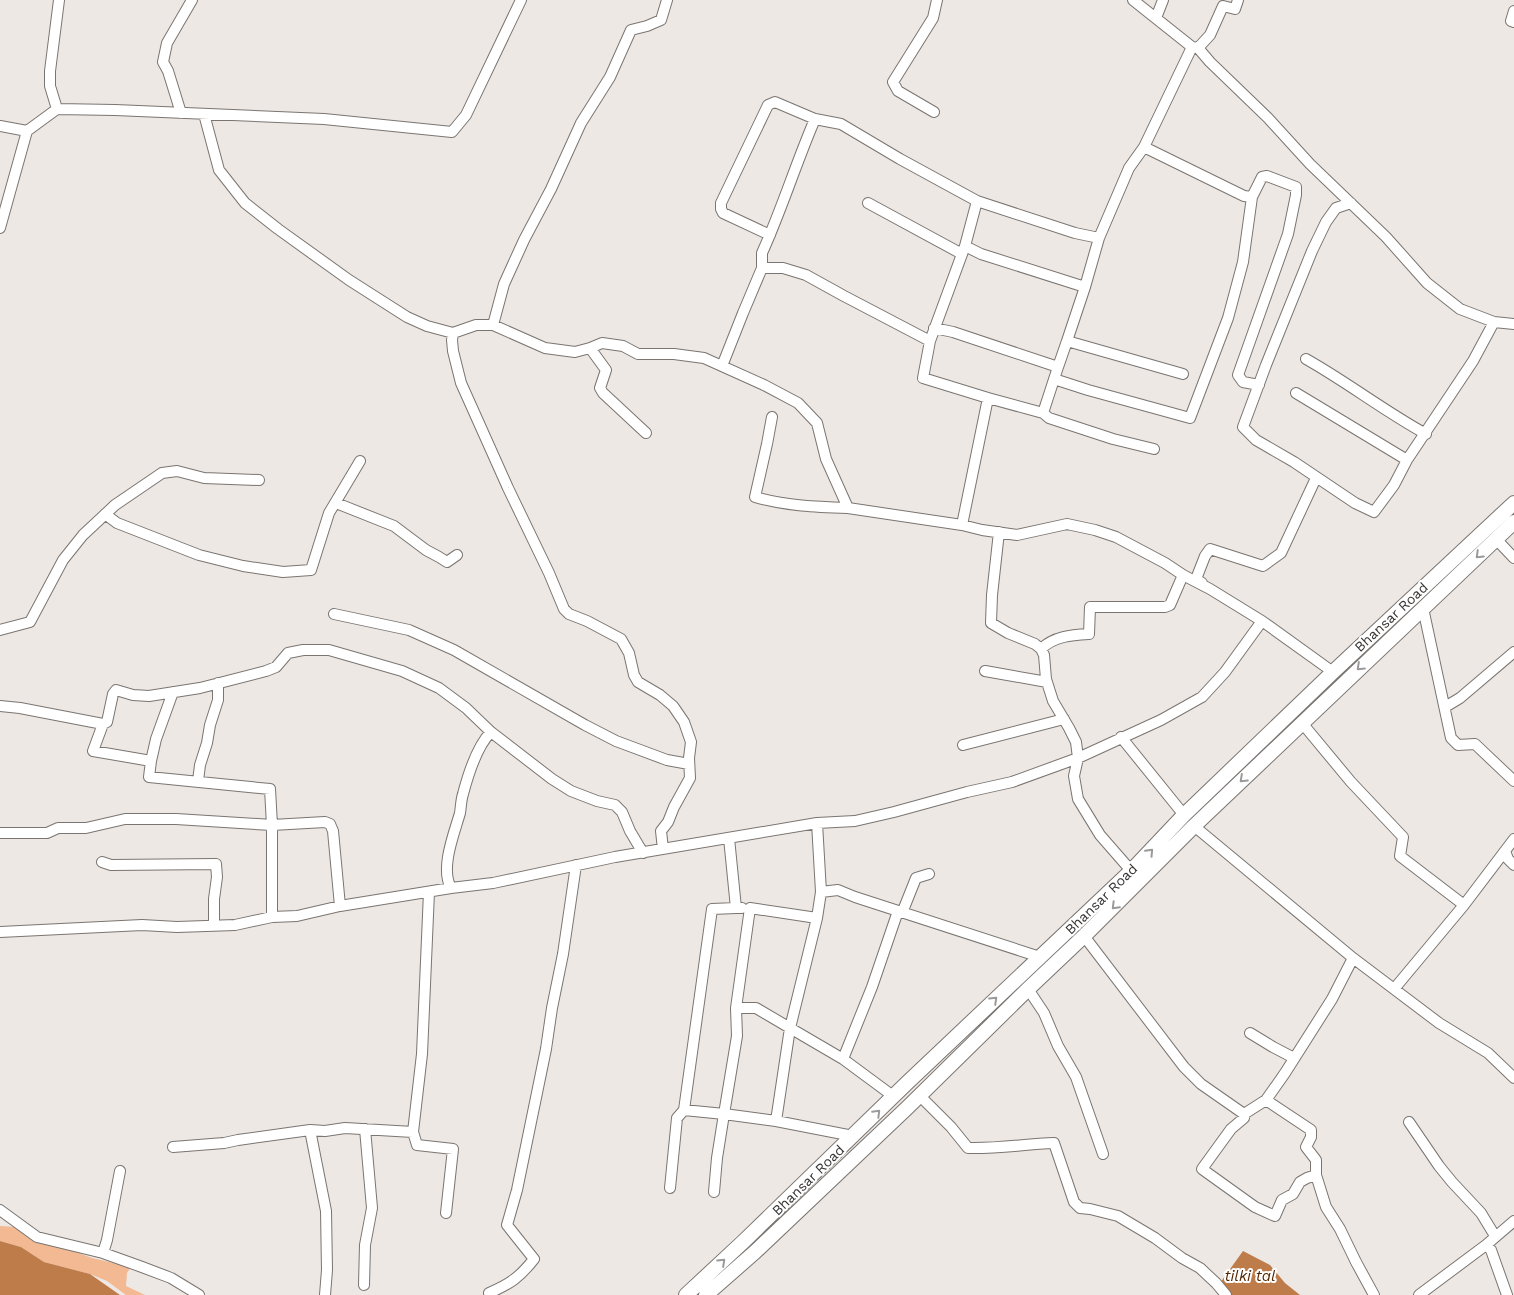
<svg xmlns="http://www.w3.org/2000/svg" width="1514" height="1295" viewBox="0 0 1514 1295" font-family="'Work Sans',sans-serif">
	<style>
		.green { fill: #f2b992 }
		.water { fill: #bf7c4b }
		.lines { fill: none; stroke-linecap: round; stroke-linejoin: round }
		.minor-casing { stroke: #7a7571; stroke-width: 12 }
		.highway-casing { stroke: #7a7571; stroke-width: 16 }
		.minor { stroke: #fff; stroke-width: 10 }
		.highway { stroke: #fff; stroke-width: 14 }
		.oneway { stroke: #9b9a9a }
		.labels { text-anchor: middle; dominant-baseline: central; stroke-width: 4; stroke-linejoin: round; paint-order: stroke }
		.street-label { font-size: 14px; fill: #373534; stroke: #fff }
		.water-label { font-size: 15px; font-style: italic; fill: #532600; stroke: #fff }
	</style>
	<rect width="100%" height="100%" fill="#eee8e4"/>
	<path class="green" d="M0 1226 18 1227 65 1248 92 1258 131 1267 127 1273 126 1286 145 1295H126L107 1281 90 1274 44 1262 21 1247 0 1241Z"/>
	<path class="water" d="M0 1241 21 1247 44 1262 90 1274 120 1295H0Z
		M1243 1251 1270 1265 1285 1283 1300 1295H1231L1220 1283Z"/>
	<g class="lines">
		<defs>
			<path id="minor" d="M1133 0 1192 47 1198 48 1210 62 1268 118 1310 164 1386 237 1427 283 1460 309 1494 322 1514 324
				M1514 11 1511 21 1514 22
				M1156 18 1163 0
				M1198 48 1210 35 1223 6 1235 9 1238 0
				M57 109 50 86V71L59 0
				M934 112 898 91 893 82 933 18 937 0
				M181 113 168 71 163 62 167 43 192 0
				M204 114 219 170 245 203 278 229 349 280 407 317 427 326 453 333 476 325H493L545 348 575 352 590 348 602 343 623 346 638 354H674L704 358 764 385 798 403 817 423 826 459 848 508 962 525 982 530 1017 535 1067 524 1095 530 1116 537 1165 563 1183 575 1210 589 1262 621 1333 672
				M0 126 27 131 57 109 115 110 324 119 452 132 466 115 521 0
				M1144 147 1192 47
				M868 203 962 254
				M1351 203 1336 208 1326 222 1312 251 1266 365 1243 427 1256 440 1294 462 1355 503 1374 512 1394 485 1407 460 1473 361 1494 322
				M0 228 27 131
				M770 235 723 213 721 209V203L768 105 775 102 815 119 841 124 900 159 977 201
				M1099 238 1129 168 1144 147 1244 196 1252 197 1262 177 1267 176 1296 187V195L1288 234 1238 375 1243 382 1259 385
				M965 246 981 254 1085 287
				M762 268H783L806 275 844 296 930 341
				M493 325 504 284 524 240 551 189 581 123 610 77 631 30 647 26 661 20 667 0
				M934 328 953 332 1058 367 1043 413 1049 418 1113 439 1154 449
				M453 333 452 340 453 351 461 383 508 488 549 573 564 609 569 614 587 621 621 639 629 653 634 675 638 682 660 695 673 706 684 722 691 742 689 758 690 778 674 807 668 822 661 831 663 849
				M590 348 606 370 600 388 603 393 646 433
				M1306 359C1347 382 1384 411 1426 434
				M722 366 743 313 762 268V253C782 209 796 163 815 119
				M1058 367 1067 341
				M1054 379 1088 390 1190 418 1228 318 1243 262 1252 197
				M1296 393 1407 460
				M988 398 1043 413
				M772 417 767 444 755 497C786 506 817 507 848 508
				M336 503 394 526 426 550 439 557 447 562 457 555
				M105 514 117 523 199 555 243 566 283 572 311 570 329 513 360 461
				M962 525 988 398 923 378 930 341 965 246 977 201 1075 233 1099 238 1085 287 1067 341 1183 374
				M999 532 992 595 991 623 1008 633 1035 644 1041 649 1044 655 1046 679 1053 701 1069 728 1076 742 1078 758 1074 776 1078 799 1100 835 1134 874
				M1496 539 1514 558
				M1202 583 1196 579 1205 556 1210 549 1263 566 1281 553 1316 478
				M1423 608 1451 738 1458 745 1475 744 1514 781
				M334 614 409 630 454 650 585 725 616 741 667 760 689 764
				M0 630 30 622 63 560 83 535 115 505 162 473 177 471 204 478 259 480
				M1041 649C1054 636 1072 635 1089 634L1090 607H1165L1170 605 1183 575
				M985 671 1047 682
				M0 706 20 708 103 724 107 722 113 694 116 690 133 695 149 696 200 688 266 671 276 667 288 653 303 650H329L402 671 439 688 466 708 491 732 552 779 571 791 597 801 615 805 622 812 630 831 643 853
				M1445 707 1460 698 1514 652
				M1302 723 1351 782 1403 837 1400 856 1464 905
				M103 724 93 751 151 761 149 777 270 789 272 825V917
				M1121 737 1184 815
				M963 745 1064 719
				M151 761 156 739 173 692
				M198 781 200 765 207 743 210 725 218 700V683
				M817 823 821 892 838 890 855 897 1040 957
				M1194 826 1353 958 1439 1023 1488 1053 1514 1078
				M0 833H47L58 828H86L125 819H176L272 825 325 822 330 824 333 831 340 906
				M729 838 736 908H742
				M1505 851 1508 859 1514 865
				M102 862 111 865 216 864 217 877 214 899V926
				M451 888C440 868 454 834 460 813 461 807 461 800 463 794 468 775 477 746 491 732
				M821 892 817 918 790 1028 843 1059
				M902 913 916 878 929 874
				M0 932 142 925 177 927 235 925 272 917 297 916 340 906 451 888 493 883 615 857 817 823 855 821 894 812 967 792 1012 782 1078 758 1161 720 1202 697 1225 672 1262 621
				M1084 936 1184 1067 1201 1084 1244 1114 1266 1100 1285 1073 1332 999 1353 958
				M1028 989 1044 1013 1058 1046 1076 1077 1103 1154
				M1394 989 1464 905 1514 839
				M736 1008H756L790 1028 776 1121 853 1136
				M1250 1033 1273 1047 1294 1058
				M919 1095 951 1127 968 1148C997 1149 1025 1144 1054 1143L1074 1202 1080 1208 1090 1209 1118 1216 1155 1238 1182 1258 1200 1268 1216 1283 1226 1295
				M893 1096 843 1059 872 987 898 911
				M1266 1100 1311 1130V1137L1306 1147 1316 1160V1175L1326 1207 1340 1229 1356 1262 1374 1295
				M1244 1114V1118L1231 1129 1202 1169 1255 1207 1275 1216 1282 1200 1293 1194 1300 1182 1307 1178 1316 1175
				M776 1121 724 1114 737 1036 736 1008 750 908 817 918
				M1409 1122 1439 1166 1452 1182 1481 1213 1495 1236
				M310 1130 326 1211 327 1270 325 1295
				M413 1132 417 1145 453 1149 446 1213
				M173 1147 224 1143 238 1140 310 1130 325 1131 345 1128 413 1132 422 1054 429 892
				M670 1188 677 1118 684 1110
				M714 1192 717 1158 724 1114 684 1110 712 909 736 908
				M0 1210 37 1237 103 1253 142 1267 171 1278 199 1295
				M1486 1245 1491 1250 1507 1295
				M103 1253 107 1240 120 1171
				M364 1285 365 1245 372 1208 365 1129
				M489 1293C510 1284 520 1277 534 1259L507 1225 517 1190 546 1049 552 1008 563 954 576 865
				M1419 1295 1486 1245 1514 1221"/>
			<path id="highway" d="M686 1295 743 1242 908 1082 1131 871 1184 815 1333 672 1514 503
				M706 1295 755 1252 908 1107 1028 989 1084 936 1194 826 1514 522"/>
		</defs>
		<use href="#minor" class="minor-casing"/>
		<use href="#highway" class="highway-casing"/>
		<use href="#minor" class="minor"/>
		<use href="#highway" class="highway"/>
	</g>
	<defs><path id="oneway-chevron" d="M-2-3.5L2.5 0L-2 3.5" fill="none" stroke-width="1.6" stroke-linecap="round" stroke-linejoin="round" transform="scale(1.25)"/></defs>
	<g class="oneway">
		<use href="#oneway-chevron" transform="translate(1479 555) rotate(136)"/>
		<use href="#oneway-chevron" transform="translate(1360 667) rotate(137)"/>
		<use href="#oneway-chevron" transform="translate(1243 779) rotate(137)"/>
		<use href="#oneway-chevron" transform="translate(1150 852) rotate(-47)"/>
		<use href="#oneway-chevron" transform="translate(1115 906) rotate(135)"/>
		<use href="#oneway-chevron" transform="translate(994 1000) rotate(-44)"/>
		<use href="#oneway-chevron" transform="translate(877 1113) rotate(-45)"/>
		<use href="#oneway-chevron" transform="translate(722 1262) rotate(-43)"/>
	</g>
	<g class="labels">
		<g class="street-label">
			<text transform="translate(1391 617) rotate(-43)">Bhansar Road</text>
			<text transform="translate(1101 899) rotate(-44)">Bhansar Road</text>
			<text transform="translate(808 1180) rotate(-44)">Bhansar Road</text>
		</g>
		<g class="water-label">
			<text x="1250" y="1276">tilki tal</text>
		</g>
	</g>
</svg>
